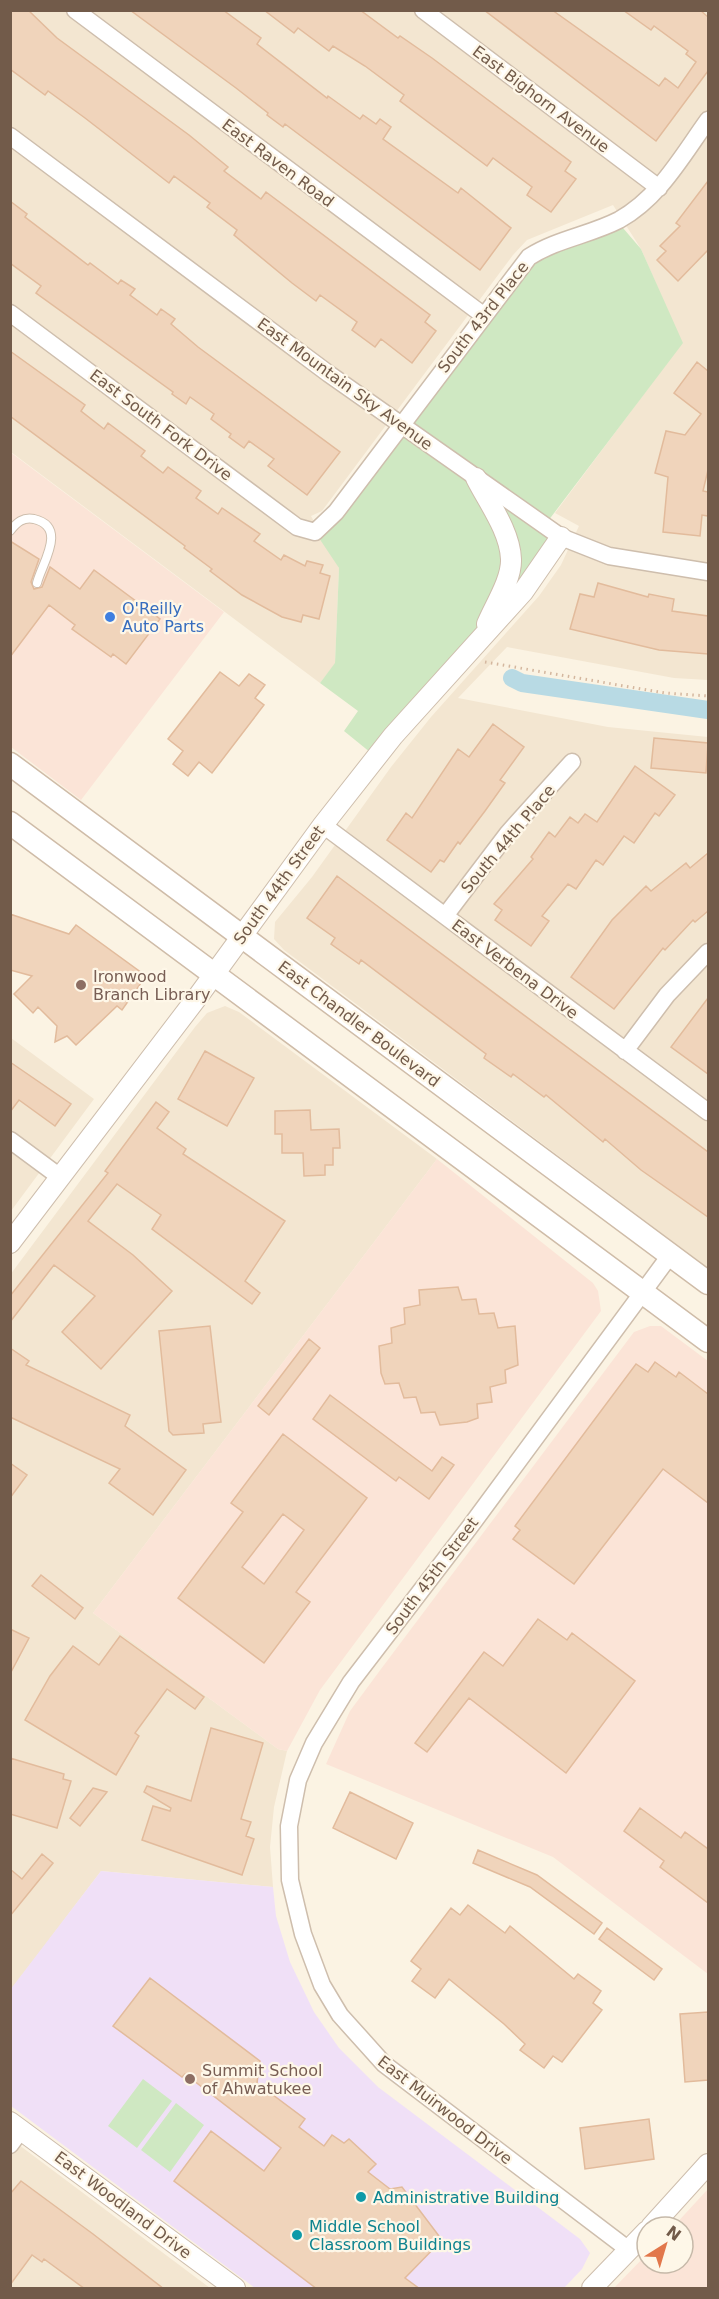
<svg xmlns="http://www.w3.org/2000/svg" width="719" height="2299" viewBox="0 0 719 2299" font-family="'DejaVu Sans',sans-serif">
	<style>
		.residential { fill: #f3e6d1 }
		.commercial { fill: #fbe4d7 }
		.education { fill: #f0e0f7 }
		.green { fill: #cfe8c2 }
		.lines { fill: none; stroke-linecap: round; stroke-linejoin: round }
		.canal { stroke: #b8dae4; stroke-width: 18 }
		.building { fill: #f0d4bb; stroke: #e2bb9c; stroke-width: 1.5; fill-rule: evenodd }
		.service-casing { stroke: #cebead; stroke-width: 10 }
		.minor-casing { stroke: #cebead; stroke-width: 19 }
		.tertiary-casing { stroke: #cebead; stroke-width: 22 }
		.secondary-casing { stroke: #cfbca8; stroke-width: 25 }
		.path { stroke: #d4b79f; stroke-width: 3; stroke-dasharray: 1.5 4.5; stroke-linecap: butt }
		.service { stroke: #fff; stroke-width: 8 }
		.minor { stroke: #fff; stroke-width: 16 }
		.tertiary { stroke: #fff; stroke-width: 20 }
		.secondary { stroke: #fff; stroke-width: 22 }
		.shop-dot { fill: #3f7fe0; stroke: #fef7e8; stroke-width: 2 }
		.education-dot { fill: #8d6e63; stroke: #fef7e8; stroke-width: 2 }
		.culture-dot { fill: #0f9aa8; stroke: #fef7e8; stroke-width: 2 }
		.labels { text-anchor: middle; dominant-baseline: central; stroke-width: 4.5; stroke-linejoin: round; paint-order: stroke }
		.street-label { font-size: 16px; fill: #725b4a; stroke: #fef7e8 }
		.shop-label { font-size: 16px; fill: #366cbe; stroke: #fef7e8; text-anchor: start }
		.education-label { font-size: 16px; fill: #785e54; stroke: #fef7e8; text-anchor: start }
		.culture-label { font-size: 16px; fill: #0d838f; stroke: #fef7e8; text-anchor: start }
	</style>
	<rect width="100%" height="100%" fill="#fbf3e3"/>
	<path class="residential" d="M10 11H708V680L674 678 507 647 458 698 608 727 708 737V1268L284 950 274 939 275 922 312 877 391 767 431 717 539 596 561 565 579 526 555 513 682 343 641 249 613 205 527 240 513 255 322 511 311 516 339 568 335 664 320 683 11 452Z
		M225 1006 239 1012 437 1159 93 1613 278 1749 287 1751 274 1807 270 1847 273 1887 101 1871 11 1990 10 1275 195 1027 207 1013Z
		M11 1038 94 1099 11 1211Z
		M11 2139 210 2288H11Z"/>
	<path class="commercial" d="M10 452 224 612 81 800 11 747Z
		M437 1159 593 1283 598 1291 601 1311 320 1690 287 1751 278 1749 93 1613Z
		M650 1326H661L708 1361V1974L553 1857 326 1764 350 1711 381 1669 634 1332Z
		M708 2189V2288H614L647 2254V2263H683V2227H673Z"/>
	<path class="education" d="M101 1871 273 1887 276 1916 290 1962 314 2012 339 2048 378 2087 580 2239 590 2253 582 2269 564 2288H255L11 2106 10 1990Z"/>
	<path class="green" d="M617 221 641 249 683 343 545 525 561 537 376 757 344 731 358 711 320 683 335 663 339 568 315 532 529 257Z
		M143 2079 172 2101 137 2148 108 2126Z
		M176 2103 204 2125 170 2172 141 2150Z"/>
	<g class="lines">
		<path class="canal" d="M512 678 522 683 708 710"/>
	</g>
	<path class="building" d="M10 10H28L57 38 189 135 228 167 224 171 261 199 266 192 430 315 425 322 436 331 412 363 381 339 375 347 352 330 357 322 320 295 316 301 292 283 234 235 237 230 207 207 210 203 174 176 169 183 85 118 48 91 45 95 10 69Z
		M130 10H223L261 38 257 44 327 98 328 96 360 119 363 115 376 124 380 119 391 127 383 139 458 193 461 188 511 228 480 270 285 124 283 127 267 115 268 113 236 88Z
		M264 10H360L398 38 400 36 432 58 571 162 565 171 576 179 551 212 527 195 532 187 493 158 487 166 400 101 404 95 365 66 333 46 329 51 298 28 294 33Z
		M484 10H552L659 86 665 78 678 88 696 62 686 54 688 51 654 26 651 30 623 10H700L708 17V71L656 141Z
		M708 181V250L678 281 657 260 666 251 660 246 680 226 676 223Z
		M10 201 27 214 25 217 88 265 90 263 118 284 121 280 135 289 130 295 157 315 161 309 175 319 171 324 198 347 340 452 307 495 268 466 274 459 249 441 244 448 229 437 231 434 211 419 214 414 190 397 186 404 172 394 173 392 36 293 41 286 10 263Z
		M10 351 85 405 81 411 104 429 108 423 145 451 141 456 163 473 168 467 201 491 196 498 218 514 222 508 260 534 254 541 281 560 284 555 305 566 307 561 323 565 320 573 330 576 319 619 303 615 301 622 282 617 242 595 210 571 212 569 184 548 185 546 10 416Z
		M697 362 708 371V470L703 491 708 492V516L702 515 700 536 663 532 668 477 655 473 666 431 685 435 701 414 674 393Z
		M10 541 39 559 31 582 34 589 42 587 50 567 80 589 94 570 160 619 126 664 113 654 111 657 72 629 75 625 49 605 10 657Z
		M598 583 648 597 649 594 674 599 672 611 708 616V654L659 650 570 629 580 594 594 597Z
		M220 672 239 686 249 674 265 685 255 698 264 705 212 773 199 762 188 776 173 764 183 751 168 739Z
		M493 724 524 747 500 780 505 783 485 811 460 844 458 842 444 862 440 860 431 872 387 840 406 813 412 818 458 749 469 757Z
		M654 738 708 743 706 773 651 768Z
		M635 766 675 795 659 816 655 813 634 843 624 836 603 865 596 860 576 889 568 884 542 916 549 921 531 946 495 920 502 910 494 904 533 859 531 857 549 832 555 837 570 817 578 823 585 814 597 822Z
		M708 853V911L695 922 693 920 665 950 663 948 614 1009 571 977 612 920 646 886 651 891 686 863 690 868Z
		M337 876 708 1152V1217L641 1170 605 1139 603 1142 546 1095 544 1097 513 1074 511 1077 484 1058 486 1054 361 960 359 964 331 944 335 938 307 918Z
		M10 914 69 934 76 925 146 976 122 1010 117 1006 76 1045 67 1036 55 1042 57 1026 38 1007 33 1013 14 994 32 976 10 970Z
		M708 998V1074L671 1047Z
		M205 1051 254 1078 227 1126 178 1099Z
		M10 1062 71 1104 55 1126 19 1100 10 1112Z
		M156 1102 169 1112 157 1128 186 1149 183 1154 285 1221 245 1281 260 1293 252 1304 152 1229 161 1215 117 1184 88 1221 133 1255 172 1291 101 1369 62 1332 95 1296 54 1265 10 1322V1296L108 1173 105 1171Z
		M310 1110 311 1130 339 1129 340 1148H333V1165H325V1175L304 1176 303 1153H282V1134H275V1111Z
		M458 1287 462 1300 476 1299 479 1314 494 1313 498 1328 515 1326 518 1365 505 1370 506 1383 490 1387 492 1402 477 1404 478 1418 467 1422 440 1425 435 1412 421 1413 416 1397 404 1398 399 1383 385 1384 381 1373 379 1346 392 1343 391 1328 405 1324 404 1308 420 1305 419 1290Z
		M210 1326 221 1422 203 1424 204 1433 173 1435 169 1431 159 1331Z
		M309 1339 320 1348 269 1415 258 1406Z
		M10 1348 29 1361 26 1365 130 1415 125 1426 186 1470 153 1515 109 1483 120 1469 10 1417Z
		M655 1362 676 1377 679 1372 708 1394V1503L663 1469 574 1584 513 1539 520 1530 515 1526 636 1364 648 1372Z
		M330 1395 432 1471 442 1457 454 1465 429 1499 399 1477 396 1481 313 1419Z
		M283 1434 367 1498 296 1592 310 1602 264 1663 178 1598 243 1512 231 1503ZM283 1514 304 1530 264 1584 242 1567Z
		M10 1463 27 1475 10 1498Z
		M41 1575 83 1608 75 1619 32 1586Z
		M538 1619 567 1640 572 1633 635 1681 566 1773 469 1698 427 1752 415 1743 484 1652 503 1666Z
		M10 1629 29 1638 10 1674Z
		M120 1636 204 1697 195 1709 167 1689 135 1733 139 1736 116 1775 25 1720 50 1676 73 1646 99 1665Z
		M211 1728 263 1743 241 1819 251 1822 246 1836 254 1839 242 1875 142 1840 153 1806 170 1811 171 1808 144 1792 147 1786 191 1801Z
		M10 1758 64 1774 63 1779 71 1781 57 1828 10 1814Z
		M93 1788 107 1792 80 1826 70 1818Z
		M350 1792 413 1823 396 1859 333 1828Z
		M640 1808 681 1838 685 1832 708 1849V1903L660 1867 664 1861 624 1831Z
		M478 1850 537 1875 602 1923 594 1934 530 1887 473 1863Z
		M42 1854 53 1863 10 1916V1869L22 1879Z
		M468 1905 505 1933 510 1926 574 1979 578 1974 601 1991 593 2003 602 2010 562 2062 553 2056 544 2068 520 2050 525 2044 504 2024 449 1979 435 1998 412 1981 421 1969 411 1961 451 1908 460 1915Z
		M607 1928 662 1969 654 1980 599 1939Z
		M150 1978 260 2061 257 2083 305 2119 299 2127 324 2146 332 2135 344 2143 349 2139 376 2164 368 2172 390 2189 402 2187 442 2240 405 2278 420 2289H317L174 2181 211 2131 264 2171 281 2148 185 2074 182 2077 113 2026Z
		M708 2012V2080L685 2082 680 2014Z
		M649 2119 654 2159 585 2169 580 2128Z
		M21 2181 93 2234 164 2289H85L44 2259 42 2262 32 2255 10 2285V2194Z"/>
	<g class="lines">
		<defs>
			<path id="service" d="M10 531C17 522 23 517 34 519 68 527 42 563 37 583"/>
			<path id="minor" d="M75 10 483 315
				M423 10 659 188
				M10 136 329 374 561 537 609 556 708 572
				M10 313 297 527 315 532 336 512 529 257C557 239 590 235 619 220 659 198 682 156 708 120
				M323 825 708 1112
				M445 916 508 833 572 762
				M625 1051 667 995 708 952
				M10 1140 60 1177
				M10 2145 21 2130
				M629 2250 384 2064 340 2015 322 1985 303 1934 290 1880 289 1826 298 1780 314 1743 351 1682 469 1528 671 1254"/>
			<path id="tertiary" d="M476 478C488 502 510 531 511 559 512 579 495 605 487 624
				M10 1243 199 995 323 825 393 736 523 592 561 537
				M10 2122 235 2288
				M651 2227 708 2164
				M592 2288 647 2231"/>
			<path id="secondary" d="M10 764 708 1283
				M10 823 708 1341"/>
		</defs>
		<use href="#service" class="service-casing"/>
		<use href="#minor" class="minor-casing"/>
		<use href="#tertiary" class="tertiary-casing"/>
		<use href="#secondary" class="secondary-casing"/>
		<path class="path" d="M485 662 665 693 708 696"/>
		<use href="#service" class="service"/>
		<use href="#minor" class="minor"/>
		<use href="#tertiary" class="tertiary"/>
		<use href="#secondary" class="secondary"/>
	</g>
	<circle class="shop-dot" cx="110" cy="617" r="6"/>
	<g class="education-dot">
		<circle cx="81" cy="985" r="6"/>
		<circle cx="190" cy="2079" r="6"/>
	</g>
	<g class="culture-dot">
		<circle cx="361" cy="2197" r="6"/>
		<circle cx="297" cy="2235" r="6"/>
	</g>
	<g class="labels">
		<g class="street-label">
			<text transform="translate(541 99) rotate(37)">East Bighorn Avenue</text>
			<text transform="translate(278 163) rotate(37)">East Raven Road</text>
			<text transform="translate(483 317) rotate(-52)">South 43rd Place</text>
			<text transform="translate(345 384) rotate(36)">East Mountain Sky Avenue</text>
			<text transform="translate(161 425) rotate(37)">East South Fork Drive</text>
			<text transform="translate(508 839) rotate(-50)">South 44th Place</text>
			<text transform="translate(279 885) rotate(-54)">South 44th Street</text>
			<text transform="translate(515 969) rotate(37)">East Verbena Drive</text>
			<text transform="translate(359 1024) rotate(37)">East Chandler Boulevard</text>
			<text transform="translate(432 1576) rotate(-53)">South 45th Street</text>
			<text transform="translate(445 2110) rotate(38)">East Muirwood Drive</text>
			<text transform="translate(123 2205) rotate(37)">East Woodland Drive</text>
		</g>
		<g class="shop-label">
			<text x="122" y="608">O'Reilly<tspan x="122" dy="18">Auto Parts</tspan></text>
		</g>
		<g class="education-label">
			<text x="93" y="976">Ironwood<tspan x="93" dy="18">Branch Library</tspan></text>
			<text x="202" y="2070">Summit School<tspan x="202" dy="18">of Ahwatukee</tspan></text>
		</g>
		<g class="culture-label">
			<text x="373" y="2197">Administrative Building</text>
			<text x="309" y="2226">Middle School<tspan x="309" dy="18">Classroom Buildings</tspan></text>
		</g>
	</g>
	<rect width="719" height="2299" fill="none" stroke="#725b4a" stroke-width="24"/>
	<g transform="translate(665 2245) rotate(37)"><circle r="28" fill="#fef7e8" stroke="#c6b9a9" stroke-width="1.5"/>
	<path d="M0-4.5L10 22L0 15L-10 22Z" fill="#e2774b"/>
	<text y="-9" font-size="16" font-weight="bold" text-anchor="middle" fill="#725b4a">N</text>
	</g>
</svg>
